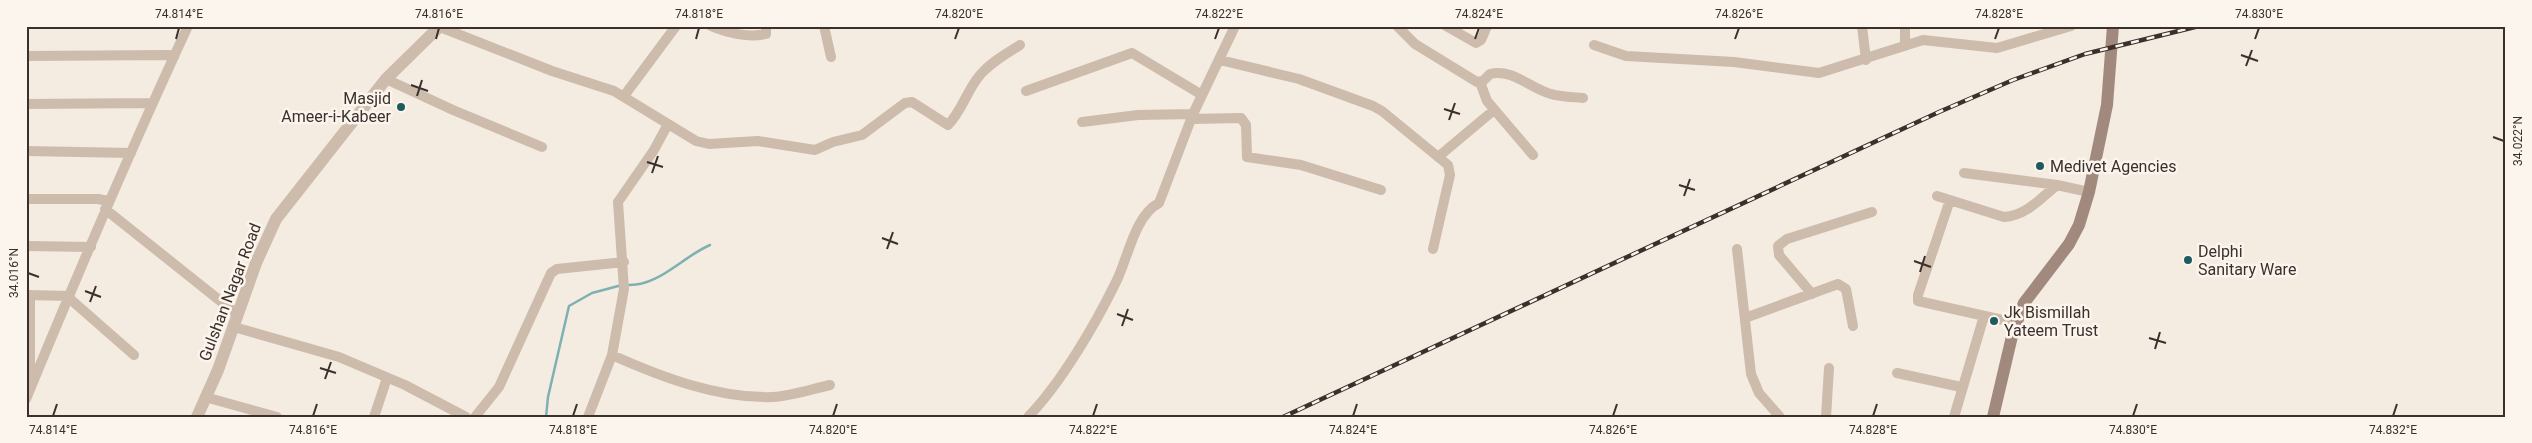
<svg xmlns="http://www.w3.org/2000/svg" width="2532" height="443" viewBox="0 0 2532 443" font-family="Roboto,sans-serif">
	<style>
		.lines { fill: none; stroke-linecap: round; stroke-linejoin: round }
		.stream { stroke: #7fb0b2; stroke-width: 2.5 }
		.minor { stroke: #cdbbac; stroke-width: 10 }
		.tertiary { stroke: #cdbbac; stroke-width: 12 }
		.secondary { stroke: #a18a7d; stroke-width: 12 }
		.rail-casing { stroke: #3b302b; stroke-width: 4.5 }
		.rail { stroke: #fbf5ee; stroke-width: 2.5; stroke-dasharray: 8; stroke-linecap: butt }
		.ticks { fill: none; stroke: #3b302b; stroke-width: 2 }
		.poi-dot { fill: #1f5a5e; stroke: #fbf5ee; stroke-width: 2 }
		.labels { text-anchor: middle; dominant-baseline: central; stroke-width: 5; stroke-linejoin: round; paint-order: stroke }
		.poi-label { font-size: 16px; fill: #3b302b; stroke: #fbf5ee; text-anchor: start }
		.street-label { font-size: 16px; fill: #3b302b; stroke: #fbf5ee }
		.neatline { fill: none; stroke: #3b302b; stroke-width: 2 }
		.ticks-label { font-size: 12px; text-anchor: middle; fill: #3b302b }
	</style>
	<rect width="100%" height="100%" fill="#f4ebe1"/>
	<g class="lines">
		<path class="stream" d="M627 285C658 287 682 257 710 245
			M546 417 548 397 569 306 592 293 622 285"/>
		<path class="minor" d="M711 26C727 33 749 38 766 34V26
			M824 26 831 57
			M1397 26 1415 44 1477 82 1483 81 1490 74C1512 68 1531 89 1551 94 1561 97 1572 97 1583 98
			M1446 26 1476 43 1481 40 1487 26
			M1862 26 1866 60
			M1905 26V46
			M440 27 552 71 614 91 696 141 709 144 758 141 815 150 833 142 862 135 905 103 912 102 948 125C962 111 967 90 980 75 991 62 1006 54 1020 45
			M1594 45 1626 56 1734 62 1819 73 1923 40 1997 48 2071 26
			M26 56 169 55 174 57
			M1220 60 1299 79 1373 106 1382 111 1448 165 1450 175 1433 249
			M386 79 453 110 542 147
			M1480 82 1487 101 1533 155
			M1026 91 1132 53 1202 95
			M624 96 676 26
			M26 104 152 103
			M1191 119 1241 118 1246 125 1247 157 1301 165 1381 190
			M1082 122 1138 115 1193 114
			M26 151 131 153
			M1438 157 1494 110
			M1964 173 2057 185 2089 192
			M1937 196 2004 217C2026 216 2041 198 2057 185
			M26 199H98L108 201
			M1950 200 1918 295V301L2016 323
			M105 209 238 315
			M26 246 91 247
			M1737 249 1751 374 1759 393 1780 417
			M1812 294 1779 255 1778 246 1787 239 1872 212
			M26 295 70 296
			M69 298 134 355
			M1745 318 1838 284 1846 289 1853 326
			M234 327 339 357 405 385 466 417
			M612 355C661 377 719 399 773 397 792 396 812 389 830 385
			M1897 373 1961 387
			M30 387V295
			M205 397 277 417
			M26 399C78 273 131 149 188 26
			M374 417 387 378
			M475 417 499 387 551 273 557 269 624 262
			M588 417 612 355 624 289 618 202 654 150 668 124
			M1028 417C1061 383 1095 325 1116 282 1128 259 1134 216 1159 203L1193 114 1235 26
			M1826 417 1829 368
			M1954 417 1984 316"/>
		<path class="tertiary" d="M197 417 218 370 256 263 276 219 386 79 440 26"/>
		<path class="secondary" d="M1993 417 2013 332 2024 303 2069 244 2079 225 2089 192 2107 105 2113 26"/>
		<defs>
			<path id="rail" d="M1283 417 1939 112 2013 80 2085 54 2199 26"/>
		</defs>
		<use href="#rail" class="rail-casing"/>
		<use href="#rail" class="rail"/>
	</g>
	<path class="ticks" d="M176 39 179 28M436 39 439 28M696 39 699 28M955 39 959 28M1215 39 1219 28M1475 39 1479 28M1735 39 1739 28M1995 39 1999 28M2255 39 2259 28M2241 55 2258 61M2246 66 2252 50M411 85 428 91M417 96 422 80M1444 109 1460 114M1449 120 1455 103M2493 137 2504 141M647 162 663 167M652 173 658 156M1679 185 1695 190M1684 196 1690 179M882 238 898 244M887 249 893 232M1914 261 1931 267M1920 272 1925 256M28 273 39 277M85 291 101 297M90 302 96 286M1117 314 1133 320M1122 326 1128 309M2149 338 2166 343M2155 349 2160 332M320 368 336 373M325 379 331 362M53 416 57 404M313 416 317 404M573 416 577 404M833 416 837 404M1093 416 1097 404M1353 416 1357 404M1613 416 1617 404M1873 416 1877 404M2133 416 2137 404M2393 416 2397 404"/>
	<g class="poi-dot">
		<circle cx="401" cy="107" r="5"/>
		<circle cx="2040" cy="166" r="5"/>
		<circle cx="2188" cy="260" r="5"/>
		<circle cx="1994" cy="321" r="5"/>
	</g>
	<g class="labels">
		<g class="poi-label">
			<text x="391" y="98" text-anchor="end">Masjid<tspan x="391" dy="18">Ameer-i-Kabeer</tspan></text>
			<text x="2050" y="166">Medivet Agencies</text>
			<text x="2198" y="251">Delphi<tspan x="2198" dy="18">Sanitary Ware</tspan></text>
			<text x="2004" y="312">Jk Bismillah<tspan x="2004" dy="18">Yateem Trust</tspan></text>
		</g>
		<g class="street-label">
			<text transform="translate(230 292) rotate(-69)">Gulshan Nagar Road</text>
		</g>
	</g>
	<rect width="2532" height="443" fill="none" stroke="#fbf5ee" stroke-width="55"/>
	<rect x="28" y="28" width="2476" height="388" class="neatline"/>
	<g class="ticks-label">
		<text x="179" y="18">74.814°E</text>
		<text x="439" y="18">74.816°E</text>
		<text x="699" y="18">74.818°E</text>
		<text x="959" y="18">74.820°E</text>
		<text x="1219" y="18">74.822°E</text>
		<text x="1479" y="18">74.824°E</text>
		<text x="1739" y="18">74.826°E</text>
		<text x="1999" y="18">74.828°E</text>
		<text x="2259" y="18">74.830°E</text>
		<text transform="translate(2518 141) rotate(-90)" y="4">34.022°N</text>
		<text transform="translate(14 273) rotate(-90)" y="4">34.016°N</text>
		<text x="53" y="434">74.814°E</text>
		<text x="313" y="434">74.816°E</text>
		<text x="573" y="434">74.818°E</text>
		<text x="833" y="434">74.820°E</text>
		<text x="1093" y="434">74.822°E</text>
		<text x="1353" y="434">74.824°E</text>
		<text x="1613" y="434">74.826°E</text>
		<text x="1873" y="434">74.828°E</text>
		<text x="2133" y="434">74.830°E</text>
		<text x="2393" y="434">74.832°E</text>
	</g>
</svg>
